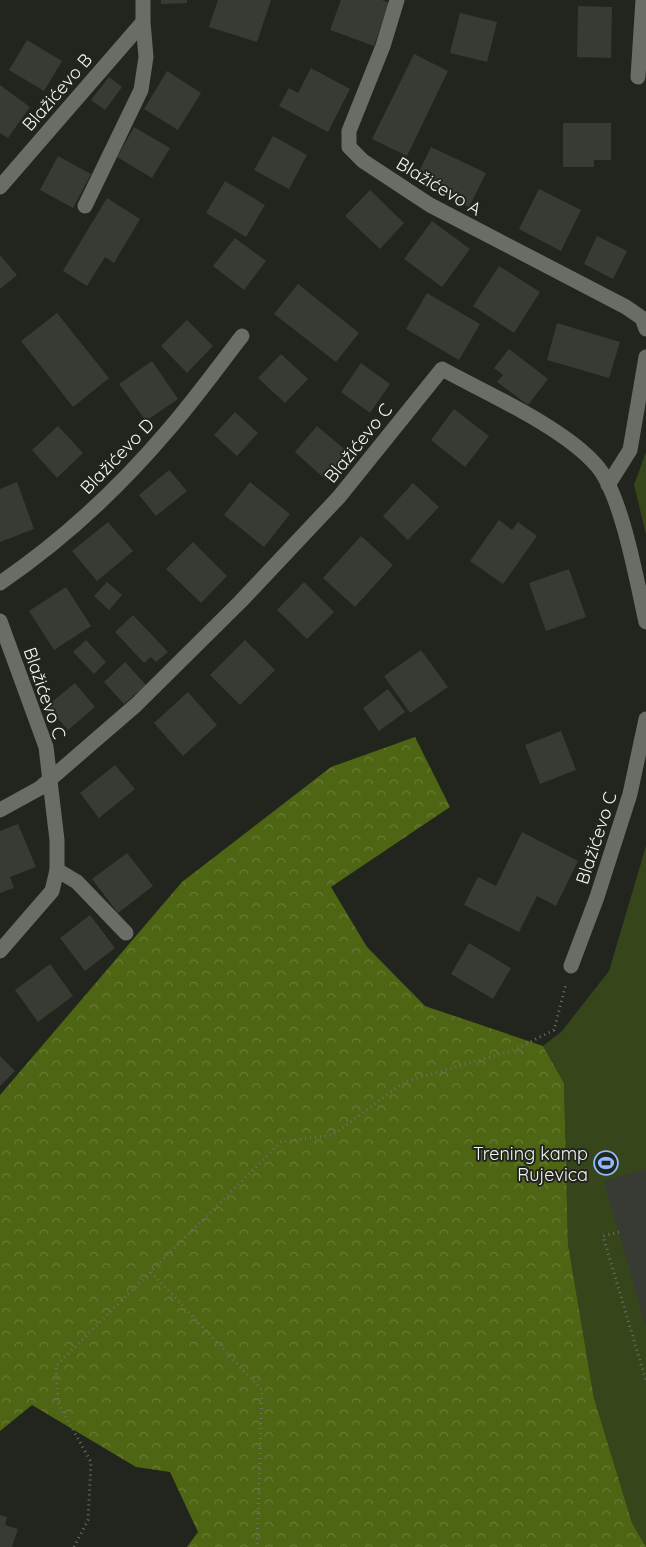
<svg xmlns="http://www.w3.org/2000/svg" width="646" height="1547" font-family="Quicksand,sans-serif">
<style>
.green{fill:#37451b}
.forest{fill:url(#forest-crowns)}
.building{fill:#383b34}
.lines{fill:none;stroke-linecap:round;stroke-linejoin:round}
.path{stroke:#6c6e68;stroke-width:3;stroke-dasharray:1 4;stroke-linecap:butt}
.lane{stroke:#6a6d65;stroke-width:15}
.street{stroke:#6a6d65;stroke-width:15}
.labels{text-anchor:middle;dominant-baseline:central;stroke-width:4;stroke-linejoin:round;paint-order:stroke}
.street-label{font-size:18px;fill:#f4f6f1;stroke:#22241e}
.poi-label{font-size:18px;fill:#f4f6f1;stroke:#22241e;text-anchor:end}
</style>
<defs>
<pattern id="forest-crowns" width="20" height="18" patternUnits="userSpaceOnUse" patternTransform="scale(1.25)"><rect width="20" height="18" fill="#4e6513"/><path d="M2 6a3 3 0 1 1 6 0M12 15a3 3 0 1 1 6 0" fill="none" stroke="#687c36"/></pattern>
</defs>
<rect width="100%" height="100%" fill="#22241e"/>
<path class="green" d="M 646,452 L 646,534 L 634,485 Z
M 646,846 L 646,1547 L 632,1523 L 594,1398 L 568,1244 L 564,1083 L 543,1046 L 562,1031 L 609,971 Z"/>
<path class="forest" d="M 415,737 L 450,807 L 331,887 L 367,947 L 425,1006 L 543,1046 L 564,1083 L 568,1244 L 594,1398 L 632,1523 L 646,1547 L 187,1547 L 198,1532 L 170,1472 L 136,1467 L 32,1405 L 0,1431 L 0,1095 L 182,882 L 331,767 Z"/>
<path class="building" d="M 161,0 L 187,0 L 187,3 L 161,4 Z
M 218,0 L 271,0 L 257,42 L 209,27 Z
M 341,0 L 382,0 L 389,3 L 374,46 L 330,30 Z
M 578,6 L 612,7 L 611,58 L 577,57 Z
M 460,13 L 497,22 L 487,62 L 450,53 Z
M 27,40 L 62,61 L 44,91 L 9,70 Z
M 414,54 L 448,71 L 407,156 L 372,139 Z
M 311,68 L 350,89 L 328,132 L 279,106 L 289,88 L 298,93 Z
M 167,71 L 201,93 L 178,130 L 144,109 Z
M 109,77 L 122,87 L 105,110 L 91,100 Z
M 0,85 L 30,107 L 8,138 L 0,133 Z
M 563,123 L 611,123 L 611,160 L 594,160 L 594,167 L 563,167 Z
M 134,127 L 170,148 L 152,178 L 117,157 Z
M 273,136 L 307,155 L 289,189 L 254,170 Z
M 431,147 L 486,173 L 469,207 L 415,180 Z
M 58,156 L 91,174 L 73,208 L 40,190 Z
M 225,181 L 265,205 L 246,237 L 206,213 Z
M 539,189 L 581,210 L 561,251 L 519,229 Z
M 370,190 L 404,223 L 380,249 L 345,216 Z
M 107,198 L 140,219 L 114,263 L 105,257 L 87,286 L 63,271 Z
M 432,221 L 470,249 L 442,287 L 404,259 Z
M 597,236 L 627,251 L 613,279 L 584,264 Z
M 235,238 L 266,261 L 244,290 L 213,266 Z
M 0,255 L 17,275 L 0,289 Z
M 499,266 L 540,292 L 514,333 L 473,306 Z
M 298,284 L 359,333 L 336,362 L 274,314 Z
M 427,293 L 480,324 L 459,360 L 406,329 Z
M 57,313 L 109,378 L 73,407 L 21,341 Z
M 187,320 L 213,346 L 187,373 L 161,346 Z
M 557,323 L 620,342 L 609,378 L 547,360 Z
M 509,349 L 548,379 L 528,405 L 497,382 L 503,375 L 494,368 Z
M 281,354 L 308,379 L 285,403 L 258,378 Z
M 152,361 L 178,399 L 146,421 L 119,384 Z
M 361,363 L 390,384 L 370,413 L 341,392 Z
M 454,409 L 489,436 L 465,467 L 431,440 Z
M 235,412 L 258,433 L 237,456 L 214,435 Z
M 58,426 L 83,453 L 57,478 L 32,450 Z
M 317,426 L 349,453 L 326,480 L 295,452 Z
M 169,470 L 187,491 L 156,516 L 139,495 Z
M 17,482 L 34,529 L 0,542 L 0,489 Z
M 250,482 L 290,514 L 264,547 L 224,515 Z
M 413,483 L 439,507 L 408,540 L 383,516 Z
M 499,520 L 512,530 L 518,522 L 537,536 L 503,584 L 470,561 Z
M 108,522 L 133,551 L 97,581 L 72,551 Z
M 361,536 L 393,565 L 355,607 L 323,578 Z
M 193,542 L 227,576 L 201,603 L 166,569 Z
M 569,569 L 586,617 L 546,631 L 529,583 Z
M 107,582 L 122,595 L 109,610 L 94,596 Z
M 304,582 L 334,612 L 307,639 L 277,610 Z
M 66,587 L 91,626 L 54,650 L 29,611 Z
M 133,615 L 168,652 L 156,662 L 151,657 L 144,663 L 115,632 Z
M 86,640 L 106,662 L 94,674 L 73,652 Z
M 245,640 L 275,670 L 240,705 L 210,675 Z
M 421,650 L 448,687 L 410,713 L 384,676 Z
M 125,662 L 146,685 L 124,704 L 104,682 Z
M 75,683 L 95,707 L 68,730 L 47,706 Z
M 388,689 L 405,712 L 379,731 L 363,708 Z
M 188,692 L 217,725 L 183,756 L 154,723 Z
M 561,731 L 576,770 L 540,784 L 525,745 Z
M 115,765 L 135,789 L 99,818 L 80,793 Z
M 18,824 L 36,867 L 10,877 L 14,888 L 0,893 L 0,831 Z
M 522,832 L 578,861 L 556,906 L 537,896 L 519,932 L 464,905 L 478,877 L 496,886 Z
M 127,853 L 153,886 L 118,913 L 92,879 Z
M 90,915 L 115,948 L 85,971 L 60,938 Z
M 469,943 L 511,968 L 493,999 L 451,974 Z
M 50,964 L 73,996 L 38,1022 L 15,990 Z
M 0,1056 L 15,1071 L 0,1086 Z
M 646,1169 L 646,1323 L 645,1323 L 604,1181 Z
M 0,1515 L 7,1517 L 5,1525 L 18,1529 L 12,1547 L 0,1547 Z"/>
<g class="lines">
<path class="path" d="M 619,1232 L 603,1236 L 646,1381
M 151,1272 L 262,1390 L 257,1547
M 74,1547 L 88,1520 L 91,1462 L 58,1403 L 56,1366 L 281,1142 L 333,1135 L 404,1082 L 514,1050 L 554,1030 L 566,984"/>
<path class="lane" d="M 57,870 L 77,882 L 126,933"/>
<path class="street" d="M 397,0 L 383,46 L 349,131 L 349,147 L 363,161 L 430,205 L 626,307 L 642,318 L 646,329
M 638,77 L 643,0
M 0,187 L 143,22 L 143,0
M 85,206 L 141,90 L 146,57 L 143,22
M 608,485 L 630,450 L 646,357
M 0,583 C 63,540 120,487 169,429 C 195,399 218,367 242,336
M 0,621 L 46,747 L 57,840 L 57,870 L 52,891 L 0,951
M 0,810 L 40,788 L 136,705 L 241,601 L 339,497 L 442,369 C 488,394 565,428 597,466 C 622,495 637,583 646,622
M 571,966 L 597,897 L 630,794 L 646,719"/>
</g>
<defs>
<g id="stadium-ring" transform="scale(1.25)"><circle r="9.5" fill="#22241e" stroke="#8eb9fd" stroke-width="1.5"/><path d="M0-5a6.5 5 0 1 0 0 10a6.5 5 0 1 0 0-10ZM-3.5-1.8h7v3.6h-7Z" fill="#8eb9fd"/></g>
</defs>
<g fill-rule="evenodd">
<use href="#stadium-ring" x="606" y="1163"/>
</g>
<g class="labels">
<g class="street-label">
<text transform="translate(57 92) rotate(-49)">Blažićevo B</text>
<text transform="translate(439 186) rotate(31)">Blažićevo A</text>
<text transform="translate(358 443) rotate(-51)">Blažićevo C</text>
<text transform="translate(117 456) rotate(-46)">Blažićevo D</text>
<text transform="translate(45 693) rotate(71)">Blažićevo C</text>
<text transform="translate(596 838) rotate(-72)">Blažićevo C</text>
</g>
<g class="poi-label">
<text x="588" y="1153">Trening kamp<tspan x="588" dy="21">Rujevica</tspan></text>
</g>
</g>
</svg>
